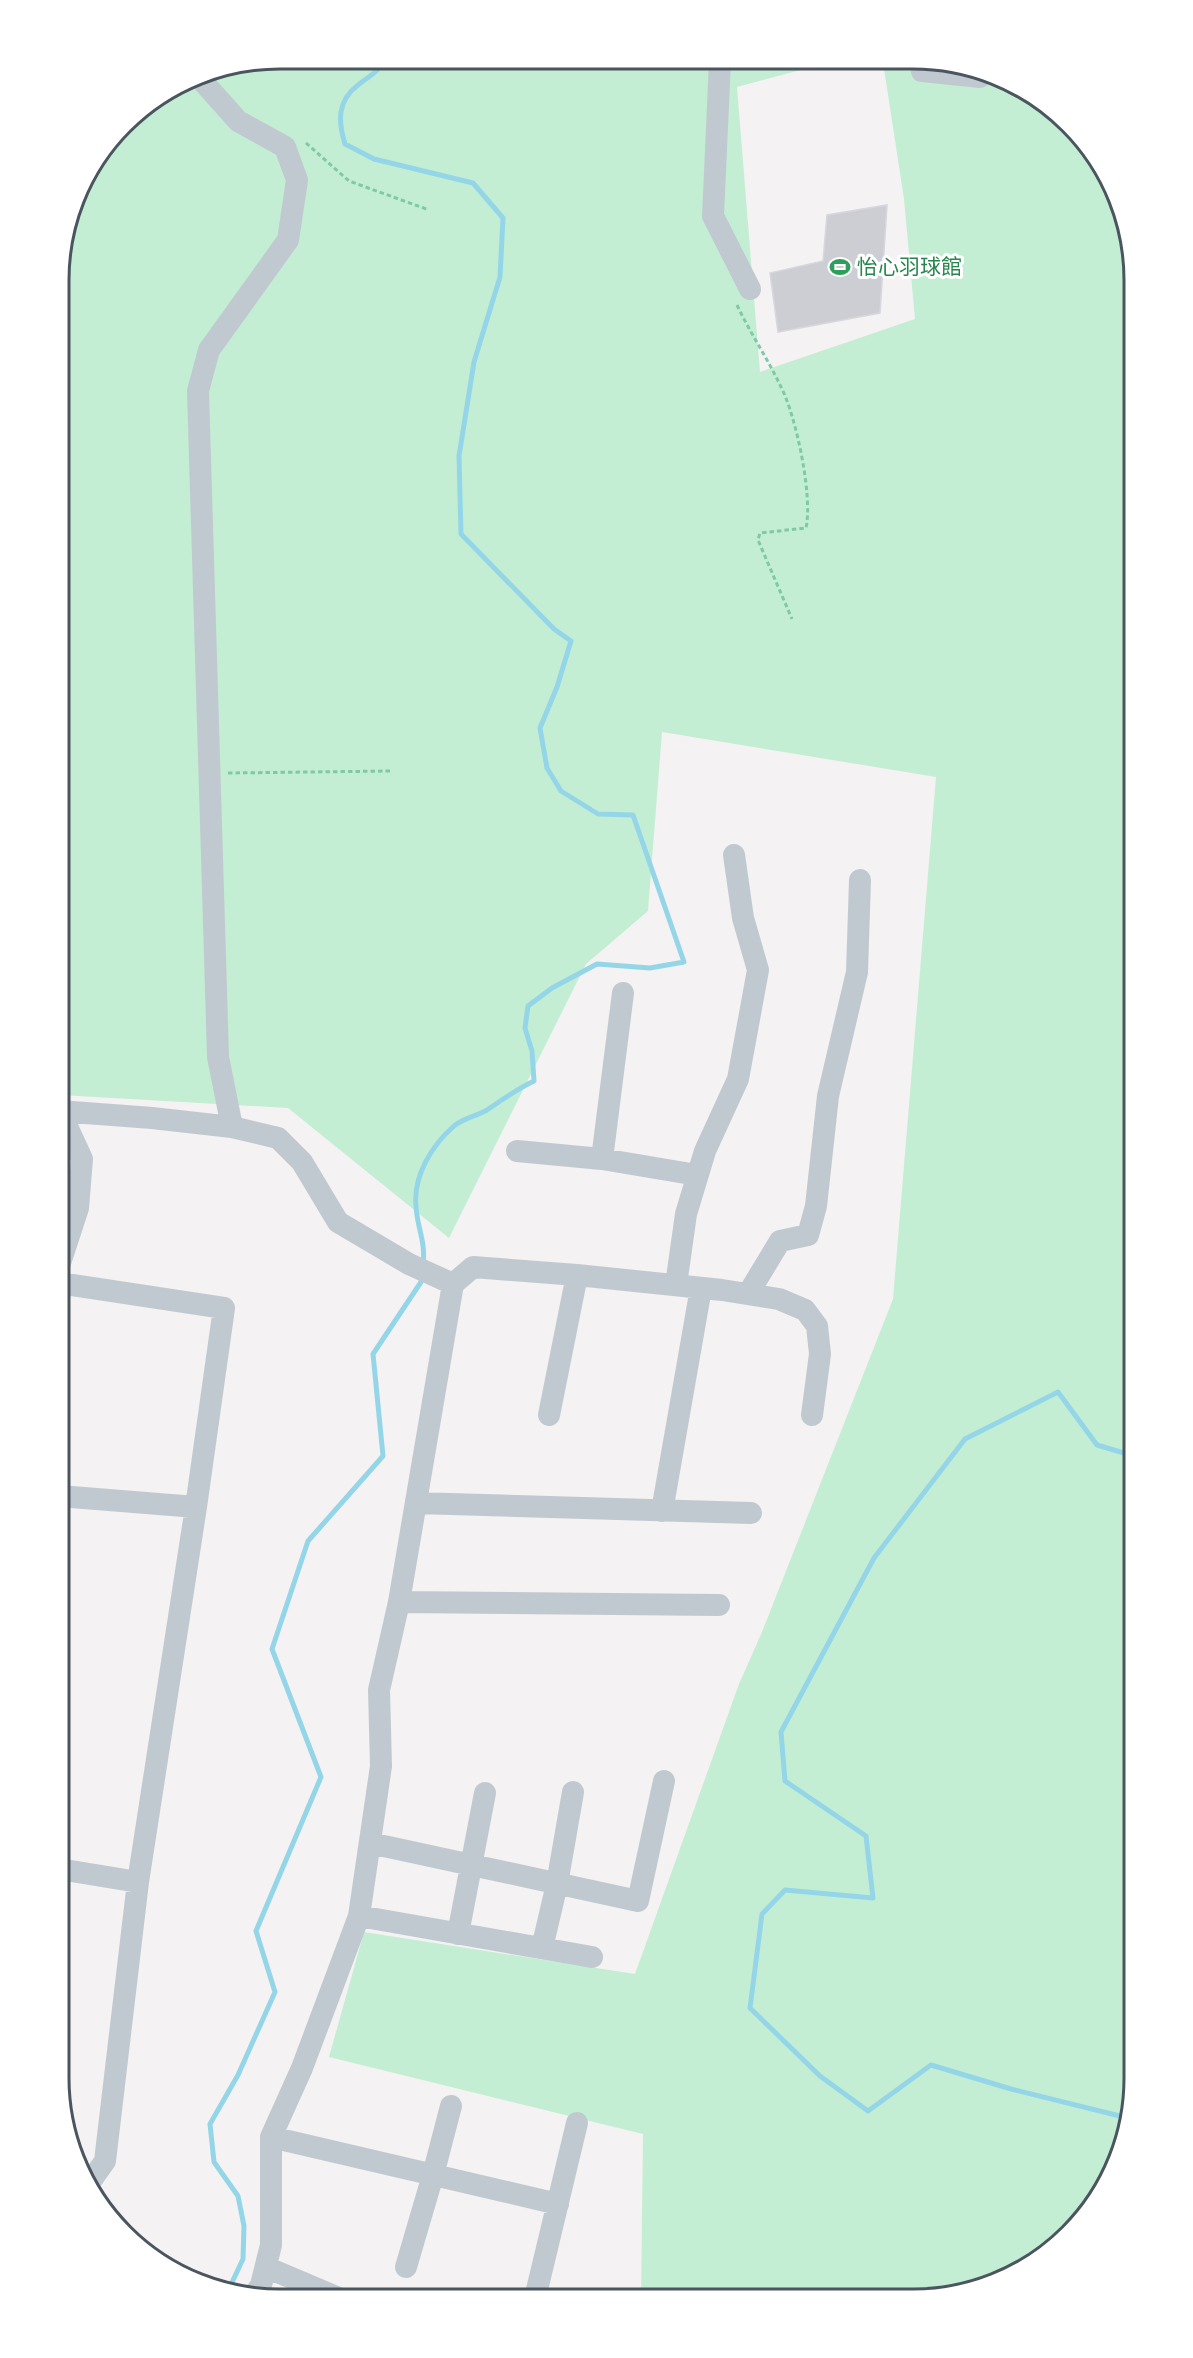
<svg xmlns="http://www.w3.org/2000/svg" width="1193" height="2358" font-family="Jost,'Noto Sans TC',sans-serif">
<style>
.green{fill:#c4eed4}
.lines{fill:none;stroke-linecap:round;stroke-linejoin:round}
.stream{stroke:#94d6e8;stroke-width:5}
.building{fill:#ccced4;stroke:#d6d8dd;stroke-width:1.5}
.path{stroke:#7ecaa5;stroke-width:3;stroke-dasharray:4.5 3;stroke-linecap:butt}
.minor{stroke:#c1c9d0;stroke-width:22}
.labels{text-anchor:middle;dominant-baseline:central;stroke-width:6;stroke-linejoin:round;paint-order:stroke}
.leisure-label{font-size:21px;fill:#27864d;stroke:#fff;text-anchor:start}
.rim{fill:none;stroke:#4b555f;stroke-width:3}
</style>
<rect width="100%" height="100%" fill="#f4f2f2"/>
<path class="green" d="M 280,59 L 831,62 L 737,87 L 760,372 L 915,319 L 904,199 L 883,62 C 905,62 937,59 957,63 C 1033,78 1095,136 1122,208 C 1130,228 1131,258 1134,280 L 1134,2093 L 1118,2162 L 1089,2213 L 1036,2262 L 984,2288 L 913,2299 L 641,2299 L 643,2134 L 329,2057 L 364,1932 L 635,1974 L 739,1684 L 762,1632 L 893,1299 L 936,777 L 662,732 L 648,911 L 586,964 L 449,1238 L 288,1108 L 60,1095 L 60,251 L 82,182 L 134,114 L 196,75 Z"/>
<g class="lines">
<path class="stream" d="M 385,59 C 380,71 368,77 358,85 C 337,101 338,121 345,144 L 374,159 L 473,183 L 503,218 L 500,277 L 474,362 L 459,456 L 461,534 L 554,629 L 571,641 L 557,687 L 540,728 L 547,768 L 561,791 L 598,814 L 633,815 L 684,962 L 650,968 L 597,964 L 552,988 L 528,1006 L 525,1028 L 532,1051 L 534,1081 C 517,1089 503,1099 487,1110 C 477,1116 463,1118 454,1126 C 432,1145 413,1176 416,1206 C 417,1228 426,1241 423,1265
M 1128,2118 L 1011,2089 L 931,2065 L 868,2111 L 820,2076 L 750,2008 L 762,1914 L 785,1890 L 873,1898 L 866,1836 L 785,1781 L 781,1732 L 874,1558 L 965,1439 L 1058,1392 L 1097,1445 L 1134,1456
M 228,2291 L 243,2259 L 244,2226 L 238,2196 L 214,2162 L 210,2124 L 238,2075 L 275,1992 L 256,1931 L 321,1777 L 272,1649 L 308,1541 L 383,1456 L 373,1354 L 421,1282 L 422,1277"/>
</g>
<path class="building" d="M 887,205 L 880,313 L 778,332 L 770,273 L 823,261 L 827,215 Z"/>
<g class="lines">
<path class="path" d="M 306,143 L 349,181 L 429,210
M 737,305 C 750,333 768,359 781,387 C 796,416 813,496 806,528 L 760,533 L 758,540 L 792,619
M 228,773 L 391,771"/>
<path class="minor" d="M 720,61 L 713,216 L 750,289
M 920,62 L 922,71 L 980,77
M 197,75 L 238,121 L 285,147 L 297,180 L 288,240 L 209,350 L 198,391 L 218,1057 L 232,1127
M 59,1111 L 152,1118 L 232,1127 L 278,1138 L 302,1162 L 338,1222 L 409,1264 L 453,1284 L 399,1602 L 379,1690 L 381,1766 L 359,1916 L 302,2068 L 271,2137 L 271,2245 L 261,2285 L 252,2298
M 517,1151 L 602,1159 L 697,1175
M 602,1159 L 623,993
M 59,1266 L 78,1208 L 82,1159 L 60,1111
M 59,1283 L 224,1308 L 196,1507 L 138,1882 L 105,2161 L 88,2185
M 453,1284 L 473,1267 L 577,1275 L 722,1290 L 779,1299 L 805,1310 L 817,1326 L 820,1354 L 812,1415
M 676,1285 L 686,1214 L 705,1151 L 738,1079 L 758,970 L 743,918 L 734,855
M 748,1294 L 780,1241 L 808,1235 L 816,1206 L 828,1096 L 857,972 L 860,880
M 549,1415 L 577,1275
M 59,1496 L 196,1507
M 416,1503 L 751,1513
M 662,1511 L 701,1288
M 399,1602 L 719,1605
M 370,1843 L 638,1901 L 664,1781
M 59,1869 L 138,1882
M 359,1916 L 592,1957
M 458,1934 L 485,1793
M 542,1948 L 557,1884 L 573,1792
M 271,2137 L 558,2204
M 266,2267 L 339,2298
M 406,2267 L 433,2175 L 451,2106
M 535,2298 L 577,2123"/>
</g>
<defs>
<g id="stadium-bare" transform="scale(1.62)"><path d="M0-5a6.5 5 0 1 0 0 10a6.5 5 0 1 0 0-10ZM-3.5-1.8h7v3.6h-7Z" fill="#2e9e5b" stroke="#fff" stroke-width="2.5" paint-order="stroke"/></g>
</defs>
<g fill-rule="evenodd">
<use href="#stadium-bare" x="840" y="267"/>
</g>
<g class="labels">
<g class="leisure-label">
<text x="857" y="267">怡心羽球館</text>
</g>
</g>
<path d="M0 0H1193V2358H0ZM280 69H913A211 211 0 0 1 1124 280V2078A211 211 0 0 1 913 2289H280A211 211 0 0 1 69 2078V280A211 211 0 0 1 280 69Z" fill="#fff" fill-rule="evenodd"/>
<path class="rim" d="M280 69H913A211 211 0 0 1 1124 280V2078A211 211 0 0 1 913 2289H280A211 211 0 0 1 69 2078V280A211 211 0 0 1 280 69Z"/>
</svg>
